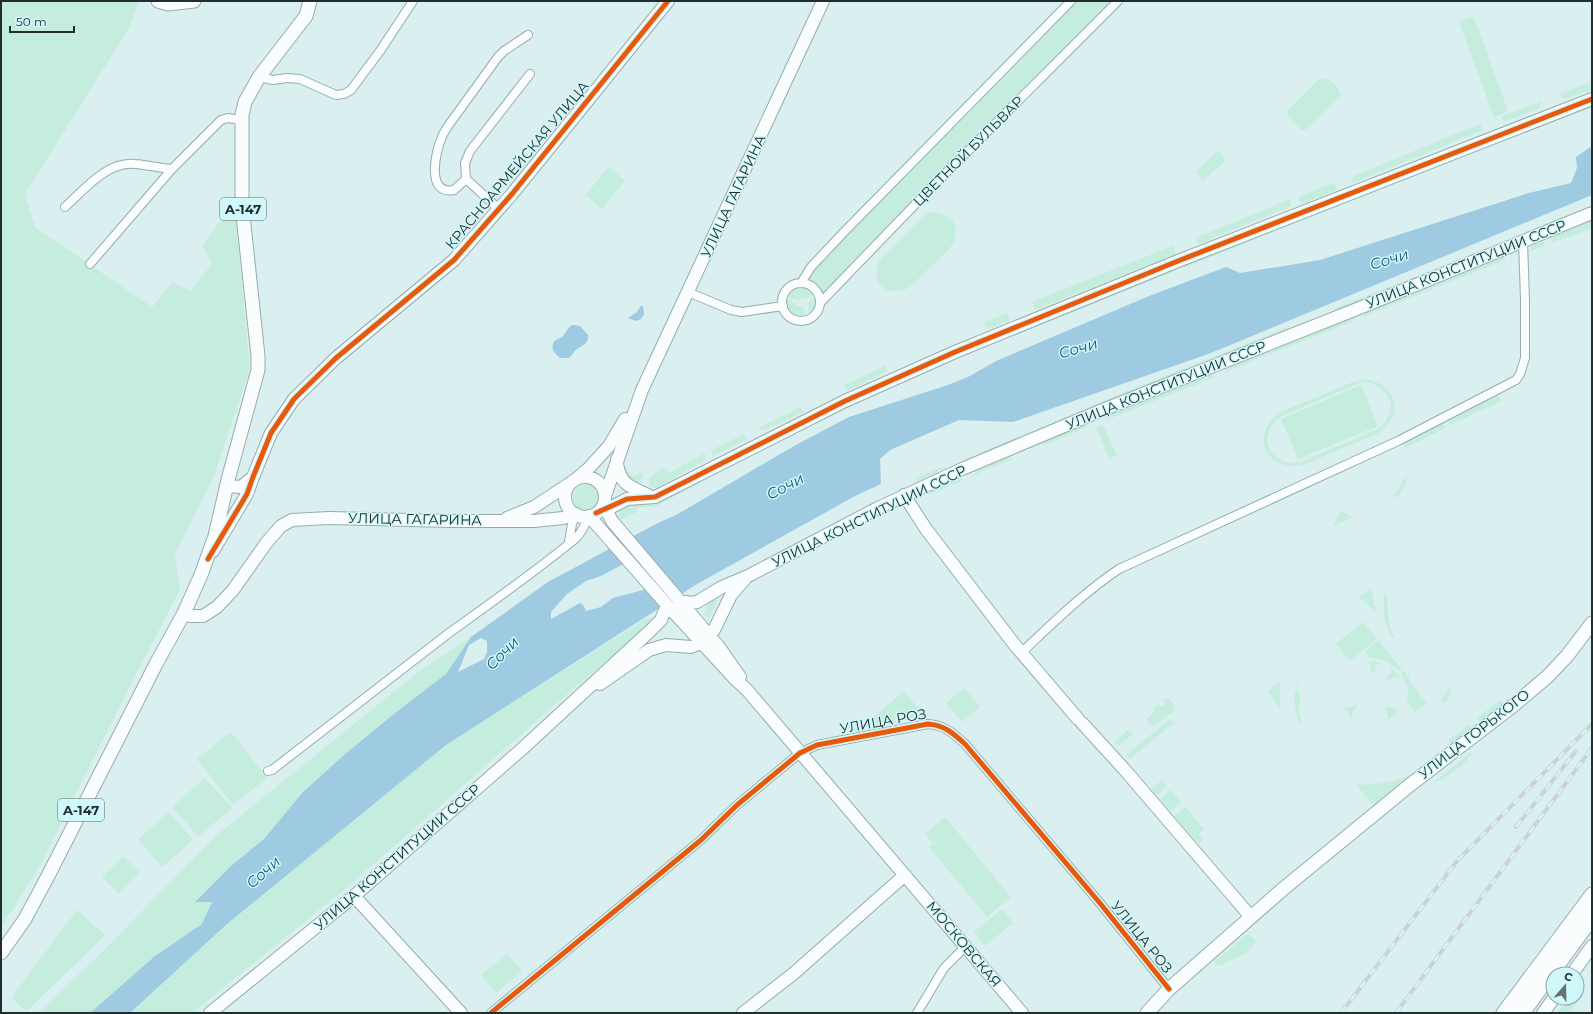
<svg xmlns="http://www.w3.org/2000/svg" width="1593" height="1014" font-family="Montserrat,sans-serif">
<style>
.green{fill:#c5edde;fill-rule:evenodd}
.water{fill:#9ecae2;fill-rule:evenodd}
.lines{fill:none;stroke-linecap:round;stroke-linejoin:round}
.street-casing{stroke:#9aaaab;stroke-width:10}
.secondary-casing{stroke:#9aaaab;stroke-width:14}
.primary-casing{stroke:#9aaaab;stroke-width:15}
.street{stroke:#f9fdfd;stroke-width:8}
.secondary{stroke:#f9fdfd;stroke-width:12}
.primary{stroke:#f9fdfd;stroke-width:13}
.rail-casing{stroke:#ccd2d2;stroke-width:4}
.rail{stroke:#d0f7f9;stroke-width:2.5;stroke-dasharray:8;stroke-linecap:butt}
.cycleway-casing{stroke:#d0f7f9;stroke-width:8}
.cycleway{stroke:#e8590c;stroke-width:5}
.labels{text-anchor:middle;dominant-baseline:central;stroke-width:3;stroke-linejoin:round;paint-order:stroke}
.shield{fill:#d0f7f9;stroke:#556a6c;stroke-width:1}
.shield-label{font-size:13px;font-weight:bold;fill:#202e2f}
.street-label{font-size:14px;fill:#202e2f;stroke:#d0f7f9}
.water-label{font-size:15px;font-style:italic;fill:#165879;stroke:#d0f7f9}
</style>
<rect width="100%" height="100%" fill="#d9eff0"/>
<path class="green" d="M 1,1 L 139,2 L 129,28 L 25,194 L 35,227 L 152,307 L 173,282 L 190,291 L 212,264 L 203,245 L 234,202 L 250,369 L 214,476 L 175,554 L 180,590 L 136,674 L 37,871 L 1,927 Z
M 1071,1 L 1118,1 L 820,298 C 817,288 811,284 801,283 Z
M 1474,17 L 1508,111 L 1494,117 L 1459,22 Z
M 1323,78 C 1331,79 1342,89 1340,97 L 1307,129 L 1301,130 L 1288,117 L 1288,110 L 1318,80 Z
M 1592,82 L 1592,90 L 1566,99 L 1562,98 L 1560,93 Z
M 1542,101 L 1538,109 L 1506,121 L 1503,120 L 1502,116 Z
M 1592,103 L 1592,107 L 1497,144 L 1496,140 Z
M 1480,124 L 1483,130 L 1353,183 L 1351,177 Z
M 1479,146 L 1481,150 L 1347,203 L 1345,199 Z
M 1218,151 L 1226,160 L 1203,181 L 1195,172 Z
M 609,167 L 625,181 L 602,209 L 585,195 Z
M 1334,183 L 1337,190 L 1305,203 L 1299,201 L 1298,197 Z
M 1290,199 L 1291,204 L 1290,207 L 1198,244 L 1196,238 Z
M 1338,203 L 1339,206 L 1184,268 L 1183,265 Z
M 1592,205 L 1592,208 L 1526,234 L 1526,232 Z
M 937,212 C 957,218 961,231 950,248 L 910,287 C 886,301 866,279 882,257 L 922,217 L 929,213 Z
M 1592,220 L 1592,228 L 1552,243 L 1550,236 Z
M 1542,239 L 1545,246 L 1528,252 L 1533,243 Z
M 1173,246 L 1176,254 L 1035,310 L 1032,302 Z
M 1501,256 L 1505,258 L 1505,260 L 1363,317 L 1366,311 Z
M 1177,268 L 1178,270 L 956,359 L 885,390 L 888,386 L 1039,323 L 1077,309 Z
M 1425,273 L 1426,275 L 1341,309 L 1333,309 Z
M 800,286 L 810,288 L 815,294 L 808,299 L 802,298 L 798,300 L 786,297 L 791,289 Z
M 816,297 C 818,305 816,312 809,316 L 808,302 Z
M 785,299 L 790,300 L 796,306 L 803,306 L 806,317 C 793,319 786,311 785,299 Z
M 1007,313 L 1010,320 L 990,328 L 984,326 L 986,321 Z
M 1351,317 L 1356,320 L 1225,372 L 1227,367 Z
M 1291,326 L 1288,330 L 1136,390 L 988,453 L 977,454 L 1135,388 Z
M 885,366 L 888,371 L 849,390 L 846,389 L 844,385 Z
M 1210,374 L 1215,377 L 1106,420 L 1107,412 Z
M 1366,379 C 1398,385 1405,416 1377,434 L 1303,465 C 1265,472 1249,434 1281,412 L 1355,381 ZM 1366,382 C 1394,388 1400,414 1376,430 L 1301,462 C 1269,468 1254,434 1282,416 L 1357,384 Z
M 1361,385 L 1378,426 L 1298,459 L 1281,419 Z
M 1497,394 L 1501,401 L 1450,425 L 1447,419 Z
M 801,407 L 803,412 L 765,430 L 761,430 L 758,428 Z
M 1442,422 L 1445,428 L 1405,448 L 1402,442 Z
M 1085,423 L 1089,426 L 1043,446 L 1040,439 Z
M 1103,425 L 1117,455 L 1109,458 L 1096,428 Z
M 744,434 L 747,439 L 712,457 L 712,450 Z
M 1009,452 L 1012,459 L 976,474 L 975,470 Z
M 705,453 L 706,460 L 656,488 L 652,487 L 649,485 L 650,478 L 662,467 L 669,473 Z
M 622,462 L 633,477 L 642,472 L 643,476 L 637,483 C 625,480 624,473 622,462 Z
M 945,466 L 938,472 L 918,481 L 916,478 Z
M 1408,473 L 1405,486 L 1397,498 L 1394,496 Z
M 702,476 L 701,482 L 655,507 L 638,507 L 635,513 L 623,519 L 619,519 L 619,511 L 622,504 Z
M 959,476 L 963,480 L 928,495 L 928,490 Z
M573 498a13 13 0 1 1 26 0a13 13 0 1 1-26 0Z
M 1341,511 L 1353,517 L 1333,526 Z
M 1372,588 L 1373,600 L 1376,612 L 1364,601 L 1358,598 Z
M 721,591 L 709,620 L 704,614 L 707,609 L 705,604 Z
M 1385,592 L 1387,594 L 1388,613 L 1389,624 L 1394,637 L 1392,638 C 1384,623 1382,609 1385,592 Z
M 650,616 L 651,622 L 650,625 L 573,689 L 344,890 L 192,1013 L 130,1013 L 227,924 L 446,745 Z
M 1363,622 L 1377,639 L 1350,661 L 1336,644 Z
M 471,637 L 446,674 L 395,713 L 344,755 L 302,793 L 265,838 L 231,866 L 195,901 L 212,901 L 203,924 L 155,956 L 90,1013 L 39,1013 L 103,951 L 217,835 L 417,673 Z
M 1378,640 L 1402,669 L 1399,671 C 1391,663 1382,658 1370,658 L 1365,652 Z
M 1367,661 L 1381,662 L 1376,666 L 1375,673 L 1371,672 L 1371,666 Z
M 1390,666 L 1401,679 L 1395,677 L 1388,680 L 1386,678 L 1391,672 Z
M 1404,671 L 1410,678 L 1408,680 L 1427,703 L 1415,712 L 1407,701 L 1408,689 L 1401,673 Z
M 1298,680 L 1299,680 L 1297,692 L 1300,693 L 1299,711 L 1301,722 L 1298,723 L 1294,698 Z
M 1277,682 L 1280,682 L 1280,708 L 1268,692 Z
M 1453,684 L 1447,701 L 1444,703 L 1441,703 L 1442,698 Z
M 964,688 L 980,707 L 962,722 L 946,703 Z
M 904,691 L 921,712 L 921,716 L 910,718 L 908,712 L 895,715 L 896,722 L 873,726 L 869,721 Z
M 1168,697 L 1174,704 L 1173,712 L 1155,725 L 1151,725 L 1146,719 L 1154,712 L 1153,709 L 1159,704 L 1161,707 L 1165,704 L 1163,701 Z
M 1499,699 L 1503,705 L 1481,722 L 1476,719 L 1499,701 Z
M 1355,704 L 1357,707 L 1352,713 L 1352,718 L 1343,707 L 1350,708 Z
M 1388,707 L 1394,708 L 1398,712 L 1387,721 L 1388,714 L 1384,709 Z
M 1170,719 L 1174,723 L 1130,759 L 1126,755 Z
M 1470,724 L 1471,730 L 1451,745 L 1448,740 Z
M 1129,729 L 1133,734 L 1118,746 L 1114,742 Z
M 231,732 L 267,778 L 233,805 L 197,759 Z
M 1472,751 C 1469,763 1444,780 1433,783 Z
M 1417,772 L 1373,805 L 1356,785 C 1379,785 1396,782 1417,772 Z
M 205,778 L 232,808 L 198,837 L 172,807 Z
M 1162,780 L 1167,786 L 1157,795 L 1151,789 Z
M 1170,790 L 1181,802 L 1171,811 L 1160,799 Z
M 1185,807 L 1204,829 L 1199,834 L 1204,839 L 1199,844 L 1174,816 Z
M 169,812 L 193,840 L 162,867 L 138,839 Z
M 945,817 L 1011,897 L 987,917 L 929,847 L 933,843 L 925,834 Z
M 123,856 L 140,873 L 119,894 L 102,877 Z
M 1002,909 L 1013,923 L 985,946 L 974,932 Z
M 77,910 L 105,935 L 27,1011 L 11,998 Z
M 1249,934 L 1256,941 L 1248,952 L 1218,966 L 1214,962 L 1246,935 Z
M 507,954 L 522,971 L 496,993 L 481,975 Z
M 1577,993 L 1582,996 L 1569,1013 L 1556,1013 L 1568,998 L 1577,998 Z"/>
<path class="water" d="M 1592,146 L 1592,195 L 1211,353 L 1013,422 L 959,420 L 890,450 L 880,459 L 881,484 L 855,496 L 697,584 L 446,745 L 227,924 L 130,1013 L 90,1013 L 155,956 L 202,924 L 212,902 L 195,902 L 231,866 L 265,838 L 302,793 L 344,755 L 395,713 L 446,674 L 471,637 L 548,582 L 656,524 L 678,514 L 794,446 L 849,417 L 948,385 L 970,376 L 996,361 L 1149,296 L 1226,267 L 1240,273 L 1320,260 L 1529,193 L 1571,183 L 1577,168 L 1576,157 ZM 627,562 C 646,564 652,567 654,587 L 613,598 L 601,607 L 586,611 L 583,605 L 580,603 L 551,619 L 551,612 L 567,594 L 586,581 L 601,576 ZM 481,638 L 487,641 L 487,652 L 484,659 L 458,672 L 469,645 Z
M 641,306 L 643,306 L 644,314 L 641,319 L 636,321 L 628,318 L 637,312 Z
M 572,325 L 580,326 L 588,335 C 589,345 582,345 576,350 C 573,352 573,355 569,358 L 560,358 L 553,351 C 551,339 557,341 563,336 C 567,332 567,328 572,325 Z"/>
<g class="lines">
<g class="street-casing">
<path id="street" d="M 259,77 L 273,80 L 287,78 L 300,79 L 336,95 L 344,94 L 351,90 L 380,51 L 413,1
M 466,179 L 454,190 C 426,196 435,152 442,137 C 443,133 446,130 448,126 L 498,57 L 504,51 L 528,35
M 65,207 C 84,190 107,161 135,164 C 148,165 160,168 172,169 L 221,120 L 228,118 L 241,120
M 499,209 L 466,179 L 465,163 L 470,151 L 530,74
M 90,264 L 172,169
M 801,283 L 811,267 L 844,232 L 1071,1
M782 302a19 19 0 1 1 38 0a19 19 0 1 1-38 0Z
M 688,292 L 731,310 L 742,312 L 783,306
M 820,303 L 931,188 L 1118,1
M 596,513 L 606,510
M 569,542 L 572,524 L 576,514
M 1021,653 C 1052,624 1083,593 1119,569 L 1398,441 L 1516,380 L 1520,374 L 1525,358 L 1525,300 L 1523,241
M 268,771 L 272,770 C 331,725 390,678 449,633 C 492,602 535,572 575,539 C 582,533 585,524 589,516
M 491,1013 L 701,840 L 737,805 L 800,753 L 817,745 L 928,724 C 944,725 953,733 965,744 L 1099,902 L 1169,989
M 917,1013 L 944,968 L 966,946"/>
</g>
<g class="secondary-casing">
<path id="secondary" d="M 617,459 C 617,482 629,487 648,495
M565 497a20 20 0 1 1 40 0a20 20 0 1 1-40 0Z
M 226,486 L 241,487 L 253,477
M 904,495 L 926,529 L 1014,644 L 1078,719
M 605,496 L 642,390 L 823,1
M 604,503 L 606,510 L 612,521 L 719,647 L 740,677
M 606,510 L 627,499 L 655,497 L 845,401 L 955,352 L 1178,261 L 1592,99
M 589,516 L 667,605 L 734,678 L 747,690 L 1022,1013
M 507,518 L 534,507 L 575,480 L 588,469 L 609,446 L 625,419
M 213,551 L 247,494 L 253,477 L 271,433 L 294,399 L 336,358 L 454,260 L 512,194 L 668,1
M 679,601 L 691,603 L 697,602 L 722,587 L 748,576 L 876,509 L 962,469 L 1100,411 L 1357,309 L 1592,213
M 184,613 L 190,616 L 203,616 L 217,607 L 233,590 L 267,542 L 281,526 L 292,520 L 329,518 L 451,521 L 534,521 L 563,518 L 576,514
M 600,684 L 649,650 L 666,645 L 691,647 L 701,643 L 714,630 L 731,595 L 745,579
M 1082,723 L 1124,769 L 1251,917
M 354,896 L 461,1013
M 1572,974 L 1592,946
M 210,1013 L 354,896 L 522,749 L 651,630 L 661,620 L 667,605
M 743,1013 L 793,974 L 905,875
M 1513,1013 L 1592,907
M 1543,1013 L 1554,998"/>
</g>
<g class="primary-casing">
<path id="primary" d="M 158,1 L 168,4 L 194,1
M 1,953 L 25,919 L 48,876 L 156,664 L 184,613 L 201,575 L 215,536 L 229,476 L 258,370 L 258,356 L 242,206 L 242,115 L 245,102 L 259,77 L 306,16 L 310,1
M 1147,1013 L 1169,989 L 1283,889 L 1410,785 L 1515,704 L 1547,677 L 1567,656 L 1592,623
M 1503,1013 L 1592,894
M 1523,1013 L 1592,919"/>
</g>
<use href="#street" class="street"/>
<use href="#secondary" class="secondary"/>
<use href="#primary" class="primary"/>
<g class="rail-casing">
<path id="rail" d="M 1516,827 L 1576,751
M 1341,1013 L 1457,861 L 1592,724
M 1396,1013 L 1592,748"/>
</g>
<use href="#rail" class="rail"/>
<g class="cycleway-casing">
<path id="cycleway" d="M 596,513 L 627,499 L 655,497 L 845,401 L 955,352 L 1178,261 L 1592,99
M 208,559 L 247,494 L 253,477 L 271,433 L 294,399 L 336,358 L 454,260 L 512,194 L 668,1
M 491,1013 L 701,840 L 737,805 L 800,753 L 817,745 L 928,724 C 944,725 953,733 965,744 L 1099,902 L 1169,989"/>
</g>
<use href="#cycleway" class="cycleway"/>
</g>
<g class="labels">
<g class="shield">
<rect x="220" y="198" width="46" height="22" rx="3"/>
<rect x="58" y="799" width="46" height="22" rx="3"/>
</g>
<g class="shield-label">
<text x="243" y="209">А-147</text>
<text x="81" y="810">А-147</text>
</g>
<g class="street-label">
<text transform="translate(968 151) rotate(-45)">ЦВЕТНОЙ БУЛЬВАР</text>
<text transform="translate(517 165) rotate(-50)">КРАСНОАРМЕЙСКАЯ УЛИЦА</text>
<text transform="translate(733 196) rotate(-65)">УЛИЦА ГАГАРИНА</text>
<text transform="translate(1466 264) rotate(-22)">УЛИЦА КОНСТИТУЦИИ СССР</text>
<text transform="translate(1166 385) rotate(-22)">УЛИЦА КОНСТИТУЦИИ СССР</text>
<text transform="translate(869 516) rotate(-26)">УЛИЦА КОНСТИТУЦИИ СССР</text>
<text transform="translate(415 519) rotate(1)">УЛИЦА ГАГАРИНА</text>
<text transform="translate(883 721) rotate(-10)">УЛИЦА РОЗ</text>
<text transform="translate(1474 734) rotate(-38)">УЛИЦА ГОРЬКОГО</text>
<text transform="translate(397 857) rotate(-41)">УЛИЦА КОНСТИТУЦИИ СССР</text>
<text transform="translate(1142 937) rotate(51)">УЛИЦА РОЗ</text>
<text transform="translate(964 944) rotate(50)">МОСКОВСКАЯ</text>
</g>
<g class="water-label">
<text transform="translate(1389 259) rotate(-17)">Сочи</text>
<text transform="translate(1078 348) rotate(-16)">Сочи</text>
<text transform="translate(785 486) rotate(-28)">Сочи</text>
<text transform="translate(502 653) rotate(-45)">Сочи</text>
<text transform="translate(263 872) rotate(-42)">Сочи</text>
</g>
</g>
<rect width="1593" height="1014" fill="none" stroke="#202e2f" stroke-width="4"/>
<g transform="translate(1565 986) rotate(20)"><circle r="19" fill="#d0f7f9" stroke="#8aa7a8"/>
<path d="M0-3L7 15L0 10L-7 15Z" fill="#617273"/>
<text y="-6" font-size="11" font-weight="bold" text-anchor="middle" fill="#202e2f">С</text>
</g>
<path d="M10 26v6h64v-6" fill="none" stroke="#202e2f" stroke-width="2"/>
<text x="16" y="26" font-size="12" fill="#202e2f" stroke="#d0f7f9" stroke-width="3" paint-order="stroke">50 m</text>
</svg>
